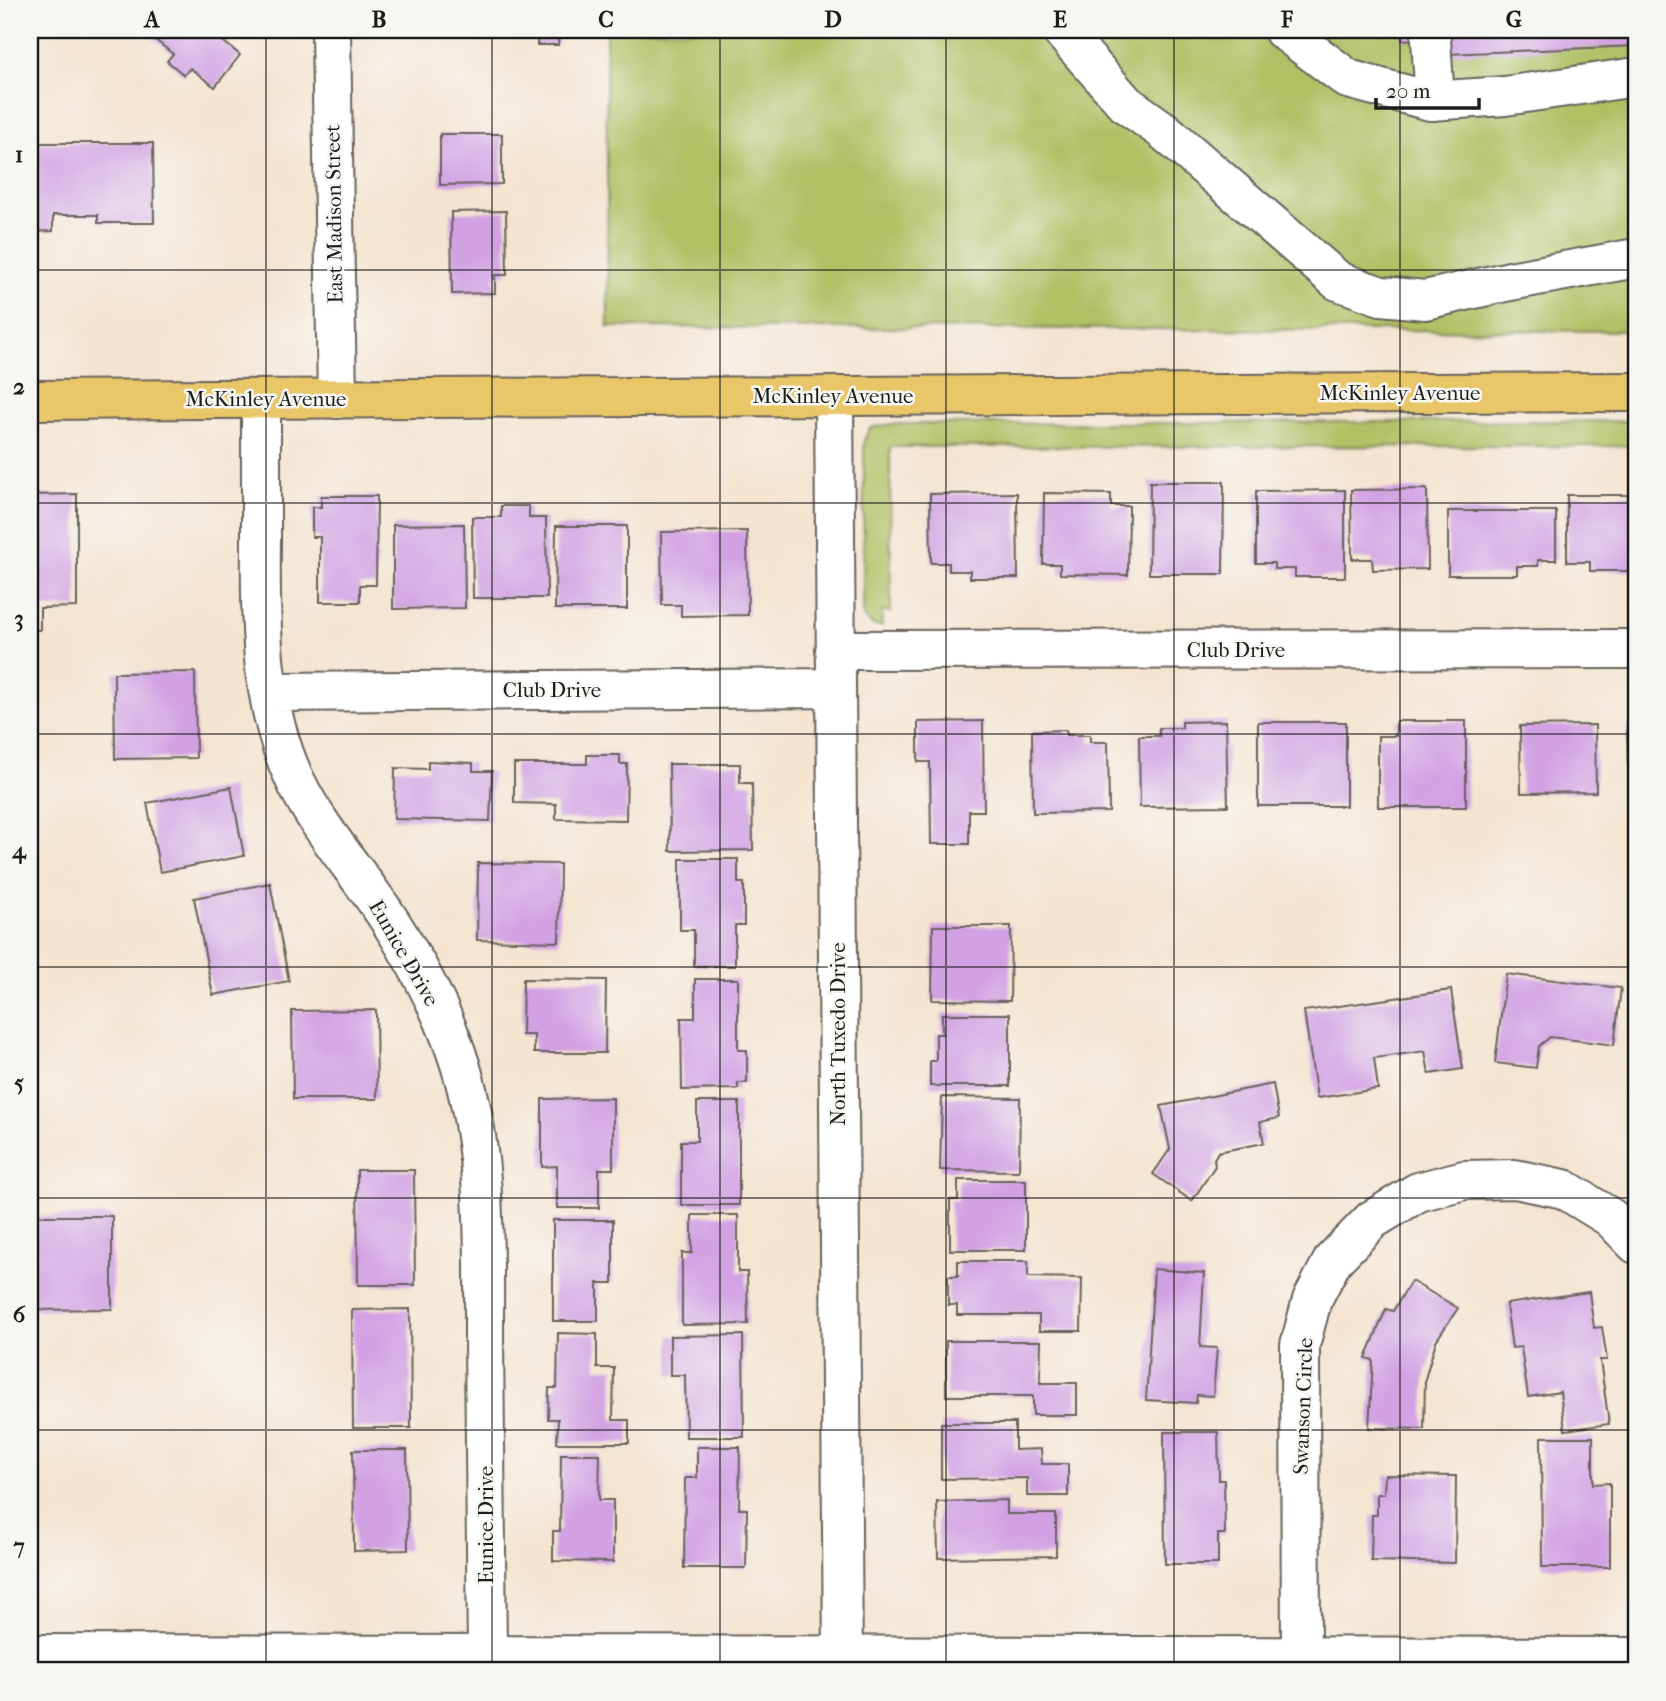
<svg xmlns="http://www.w3.org/2000/svg" width="1666" height="1701" font-family="'IM FELL French Canon',serif">
<style>
.green{fill:#b0c063;stroke:#666e40;stroke-width:2}
.building{fill:#d1a1e3}
.lines{fill:none;stroke-linecap:round;stroke-linejoin:round}
.minor-casing{stroke:#68625b;stroke-width:42}
.major-casing{stroke:#68625b;stroke-width:42}
.minor{stroke:#fff;stroke-width:38}
.major{stroke:#e9c769;stroke-width:38}
.grid{fill:none;stroke:#1c1c1c;stroke-width:2;stroke-opacity:0.55}
.labels{text-anchor:middle;dominant-baseline:central;stroke-width:5;stroke-linejoin:round;paint-order:stroke}
.street-label{font-size:21px;fill:#1c1c1c;stroke:#f6f6f2}
.neatline{fill:none;stroke:#1c1c1c;stroke-width:2.5}
.grid-label{font-size:23px;text-anchor:middle;font-weight:bold;fill:#1c1c1c}
</style>
<rect width="100%" height="100%" fill="#f6f6f2"/>
<filter id="ink" filterUnits="userSpaceOnUse"><feTurbulence type="fractalNoise" baseFrequency=".0143" numOctaves="2"/><feDisplacementMap in="SourceGraphic" scale="14" xChannelSelector="R" yChannelSelector="G"/><feConvolveMatrix kernelMatrix="1 2 1 2 8 2 1 2 1" color-interpolation-filters="sRGB"/></filter>
<filter id="wash" filterUnits="userSpaceOnUse"><feTurbulence type="fractalNoise" baseFrequency=".00686" numOctaves="4" result="noise"/><feDisplacementMap in="SourceGraphic" scale="28" xChannelSelector="R" yChannelSelector="G"/><feGaussianBlur stdDeviation="1.57" result="paint"/><feColorMatrix in="noise" values="0 0 0 0 0 0 0 0 0 0 0 0 0 0 0 0 0 1.4 0 .05"/><feComposite in="paint" operator="in"/></filter>
<g filter="url(#wash)">
<rect width="100%" height="100%" fill="#f5e4d0"/>
<path class="green" d="M 606,30 L 1636,30 L 1636,331 L 608,327 Z
M 1636,421 L 1636,446 L 890,447 L 891,612 L 882,612 L 882,626 L 872,625 L 863,616 L 864,440 L 870,428 L 892,424 Z"/>
<g id="blocks">
<path class="building" d="M 143,30 L 209,30 L 240,55 L 215,87 L 190,68 L 184,75 L 167,61 L 173,54 Z
M 538,30 L 559,30 L 558,45 L 537,45 Z
M 1402,30 L 1636,30 L 1636,46 L 1447,54 L 1446,38 L 1402,40 Z
M 440,134 L 502,134 L 502,184 L 440,185 Z
M 30,143 L 153,143 L 154,223 L 98,223 L 98,215 L 53,215 L 53,231 L 30,232 Z
M 506,211 L 507,275 L 495,275 L 495,293 L 452,294 L 451,212 Z
M 1150,482 L 1224,482 L 1223,574 L 1149,574 Z
M 1427,489 L 1428,569 L 1373,570 L 1372,559 L 1352,559 L 1351,490 Z
M 1345,490 L 1345,577 L 1295,577 L 1295,569 L 1274,569 L 1274,563 L 1256,563 L 1256,491 Z
M 1017,493 L 1018,578 L 970,578 L 970,571 L 949,571 L 949,563 L 931,563 L 930,494 Z
M 1044,493 L 1111,494 L 1111,506 L 1129,506 L 1128,575 L 1060,574 L 1060,564 L 1043,564 Z
M 77,494 L 77,607 L 40,608 L 40,630 L 30,630 L 30,495 Z
M 1567,495 L 1636,495 L 1636,571 L 1590,571 L 1590,562 L 1567,562 Z
M 321,496 L 377,496 L 376,585 L 360,585 L 360,602 L 320,602 L 320,537 L 312,537 L 312,507 L 321,507 Z
M 501,506 L 529,506 L 529,518 L 546,518 L 547,598 L 473,598 L 472,517 L 501,517 Z
M 1448,511 L 1556,511 L 1556,560 L 1538,560 L 1538,566 L 1517,566 L 1517,575 L 1448,575 Z
M 464,524 L 465,608 L 393,609 L 393,525 Z
M 556,526 L 627,526 L 627,609 L 555,609 Z
M 747,531 L 748,615 L 681,616 L 681,605 L 662,605 L 661,532 Z
M 195,672 L 196,758 L 115,759 L 114,673 Z
M 983,721 L 984,811 L 969,811 L 969,844 L 931,844 L 930,762 L 918,762 L 918,722 Z
M 1226,721 L 1228,806 L 1140,807 L 1139,736 L 1159,736 L 1159,728 L 1182,728 L 1182,722 Z
M 1396,721 L 1466,721 L 1466,807 L 1378,807 L 1378,736 L 1396,736 Z
M 1258,722 L 1346,722 L 1346,806 L 1258,806 Z
M 1627,724 L 1636,724 L 1636,766 L 1628,766 Z
M 1595,725 L 1596,792 L 1521,793 L 1520,726 Z
M 1066,730 L 1067,735 L 1090,735 L 1090,742 L 1108,742 L 1109,812 L 1033,813 L 1032,731 Z
M 587,755 L 620,755 L 620,764 L 627,764 L 626,820 L 556,819 L 556,804 L 514,803 L 514,764 L 587,764 Z
M 428,761 L 473,763 L 473,771 L 492,771 L 490,821 L 394,819 L 395,768 L 428,769 Z
M 669,764 L 740,764 L 740,783 L 752,783 L 753,850 L 670,851 Z
M 231,787 L 244,856 L 160,872 L 147,803 Z
M 680,859 L 738,859 L 738,883 L 744,883 L 744,925 L 735,925 L 735,966 L 694,966 L 694,930 L 680,930 Z
M 478,863 L 560,864 L 559,942 L 477,940 Z
M 270,883 L 289,981 L 213,995 L 194,898 Z
M 933,926 L 1011,926 L 1010,1001 L 932,1000 Z
M 1506,974 L 1621,988 L 1614,1045 L 1550,1037 L 1539,1046 L 1536,1068 L 1495,1063 Z
M 523,979 L 606,980 L 605,1053 L 534,1053 L 534,1035 L 522,1035 Z
M 695,979 L 738,979 L 738,1050 L 747,1050 L 747,1083 L 738,1083 L 738,1089 L 682,1090 L 681,1018 L 695,1018 Z
M 1451,990 L 1463,1069 L 1429,1074 L 1425,1051 L 1374,1058 L 1378,1089 L 1317,1098 L 1304,1011 Z
M 376,1010 L 377,1099 L 293,1099 L 292,1011 Z
M 942,1014 L 1010,1014 L 1010,1086 L 930,1086 L 930,1061 L 936,1061 L 936,1034 L 942,1034 Z
M 1273,1084 L 1279,1118 L 1260,1122 L 1264,1143 L 1218,1152 L 1214,1159 L 1215,1166 L 1192,1201 L 1153,1174 L 1170,1149 L 1161,1106 Z
M 942,1097 L 1020,1098 L 1019,1171 L 940,1170 Z
M 613,1098 L 613,1169 L 599,1169 L 599,1208 L 557,1208 L 557,1166 L 542,1167 L 542,1099 Z
M 697,1102 L 739,1102 L 739,1205 L 681,1205 L 681,1141 L 697,1141 Z
M 357,1170 L 414,1170 L 415,1285 L 358,1285 Z
M 958,1180 L 1026,1180 L 1026,1250 L 950,1250 L 950,1200 L 958,1200 Z
M 692,1215 L 738,1215 L 738,1272 L 747,1272 L 748,1324 L 682,1325 L 682,1253 L 692,1253 Z
M 30,1216 L 112,1216 L 112,1309 L 30,1310 Z
M 553,1220 L 613,1220 L 613,1283 L 598,1283 L 598,1321 L 553,1321 Z
M 958,1261 L 1028,1261 L 1028,1277 L 1082,1278 L 1081,1331 L 1039,1331 L 1039,1315 L 957,1315 L 957,1305 L 948,1305 L 948,1276 L 958,1276 Z
M 1154,1269 L 1204,1273 L 1200,1347 L 1217,1348 L 1213,1396 L 1197,1395 L 1196,1403 L 1146,1400 Z
M 1411,1281 L 1458,1308 L 1436,1341 L 1425,1379 L 1424,1429 L 1369,1428 L 1373,1360 L 1366,1358 L 1386,1309 L 1393,1311 Z
M 1589,1292 L 1594,1328 L 1602,1327 L 1607,1360 L 1600,1360 L 1609,1424 L 1565,1430 L 1560,1392 L 1528,1397 L 1521,1347 L 1512,1348 L 1506,1304 Z
M 410,1309 L 411,1428 L 353,1428 L 352,1310 Z
M 558,1333 L 597,1334 L 597,1368 L 614,1368 L 613,1420 L 629,1420 L 629,1443 L 557,1443 L 558,1419 L 548,1419 L 549,1388 L 557,1388 Z
M 743,1335 L 744,1437 L 686,1437 L 685,1375 L 670,1375 L 670,1336 Z
M 946,1341 L 1041,1341 L 1040,1383 L 1077,1383 L 1077,1415 L 1033,1415 L 1033,1396 L 946,1396 Z
M 941,1423 L 1015,1423 L 1015,1450 L 1041,1449 L 1042,1464 L 1068,1464 L 1068,1496 L 1027,1496 L 1027,1478 L 941,1479 Z
M 1164,1432 L 1218,1432 L 1219,1480 L 1224,1480 L 1225,1534 L 1218,1534 L 1218,1564 L 1165,1564 Z
M 1541,1437 L 1593,1437 L 1593,1484 L 1610,1483 L 1610,1567 L 1542,1567 Z
M 697,1447 L 740,1447 L 739,1509 L 747,1509 L 746,1568 L 684,1568 L 685,1478 L 697,1478 Z
M 353,1450 L 407,1450 L 408,1550 L 354,1551 Z
M 561,1454 L 600,1454 L 599,1500 L 613,1500 L 613,1562 L 553,1561 L 553,1531 L 560,1531 Z
M 1385,1475 L 1456,1476 L 1455,1563 L 1371,1561 L 1372,1515 L 1377,1515 L 1377,1494 L 1384,1494 Z
M 1007,1500 L 1007,1514 L 1056,1514 L 1056,1556 L 938,1558 L 937,1502 Z
M 30,1512 L 32,1512 L 32,1543 L 30,1543 Z"/>
</g>
</g>
<g filter="url(#ink)">
<use href="#blocks" fill-opacity="0" stroke="#68625b" stroke-width="2"/>
<g class="lines">
<g class="minor-casing">
<path id="minor" d="M 331,30 L 337,399
M 1061,30 L 1126,104 L 1164,131 L 1338,281 L 1381,296 L 1425,300 L 1510,281 L 1636,258
M 1283,30 L 1348,79 L 1430,101 L 1505,96 L 1636,77
M 1431,39 L 1435,101
M 834,396 L 843,1671
M 261,399 C 261,447 261,495 261,543 C 260,624 260,707 296,782 C 320,831 358,872 388,918 C 415,960 440,1005 456,1052 C 488,1144 484,1243 484,1339 C 485,1444 486,1549 487,1654
M 835,650 L 1636,649
M 269,692 L 836,688
M 30,1654 L 1636,1657
M 1301,1671 L 1300,1345 L 1312,1300 L 1333,1260 L 1372,1220 L 1418,1192 L 1464,1180 L 1515,1179 L 1564,1189 L 1611,1218 L 1636,1244"/>
</g>
<g class="major-casing">
<path id="major" d="M 30,400 L 1636,392"/>
</g>
<use href="#minor" class="minor"/>
<use href="#major" class="major"/>
</g>
</g>
<path class="grid" d="M 266,30 L 266,1671M 492,30 L 492,1671M 720,30 L 720,1671M 946,30 L 946,1671M 1174,30 L 1174,1671M 1400,30 L 1400,1671M 30,270 L 1636,270M 30,503 L 1636,503M 30,734 L 1636,734M 30,967 L 1636,967M 30,1198 L 1636,1198M 30,1430 L 1636,1430"/>
<g class="labels">
<g class="street-label">
<text transform="translate(334 214) rotate(-91)">East Madison Street</text>
<text x="1400" y="393">McKinley Avenue</text>
<text x="833" y="396">McKinley Avenue</text>
<text x="266" y="399">McKinley Avenue</text>
<text x="1236" y="650">Club Drive</text>
<text x="552" y="690">Club Drive</text>
<text transform="translate(404 953) rotate(60)">Eunice Drive</text>
<text transform="translate(838 1034) rotate(-90)">North Tuxedo Drive</text>
<text transform="translate(1303 1406) rotate(-88)">Swanson Circle</text>
<text transform="translate(486 1525) rotate(-90)">Eunice Drive</text>
</g>
</g>
<rect width="1666" height="1701" fill="none" stroke="#f6f6f2" stroke-width="77"/>
<path d="M1376 98v10h103v-10" fill="none" stroke="#1c1c1c" stroke-width="3.5"/>
<text x="1386" y="98" font-size="21" fill="#1c1c1c" stroke="#f6f6f2" stroke-width="5" paint-order="stroke">20 m</text>
<rect x="38" y="38" width="1590" height="1624" class="neatline"/>
<g class="grid-label">
<text x="152" y="27">A</text>
<text x="379" y="27">B</text>
<text x="606" y="27">C</text>
<text x="833" y="27">D</text>
<text x="1060" y="27">E</text>
<text x="1287" y="27">F</text>
<text x="1514" y="27">G</text>
<text x="19" y="162">1</text>
<text x="19" y="394">2</text>
<text x="19" y="626">3</text>
<text x="19" y="858">4</text>
<text x="19" y="1090">5</text>
<text x="19" y="1322">6</text>
<text x="19" y="1554">7</text>
</g>
</svg>
